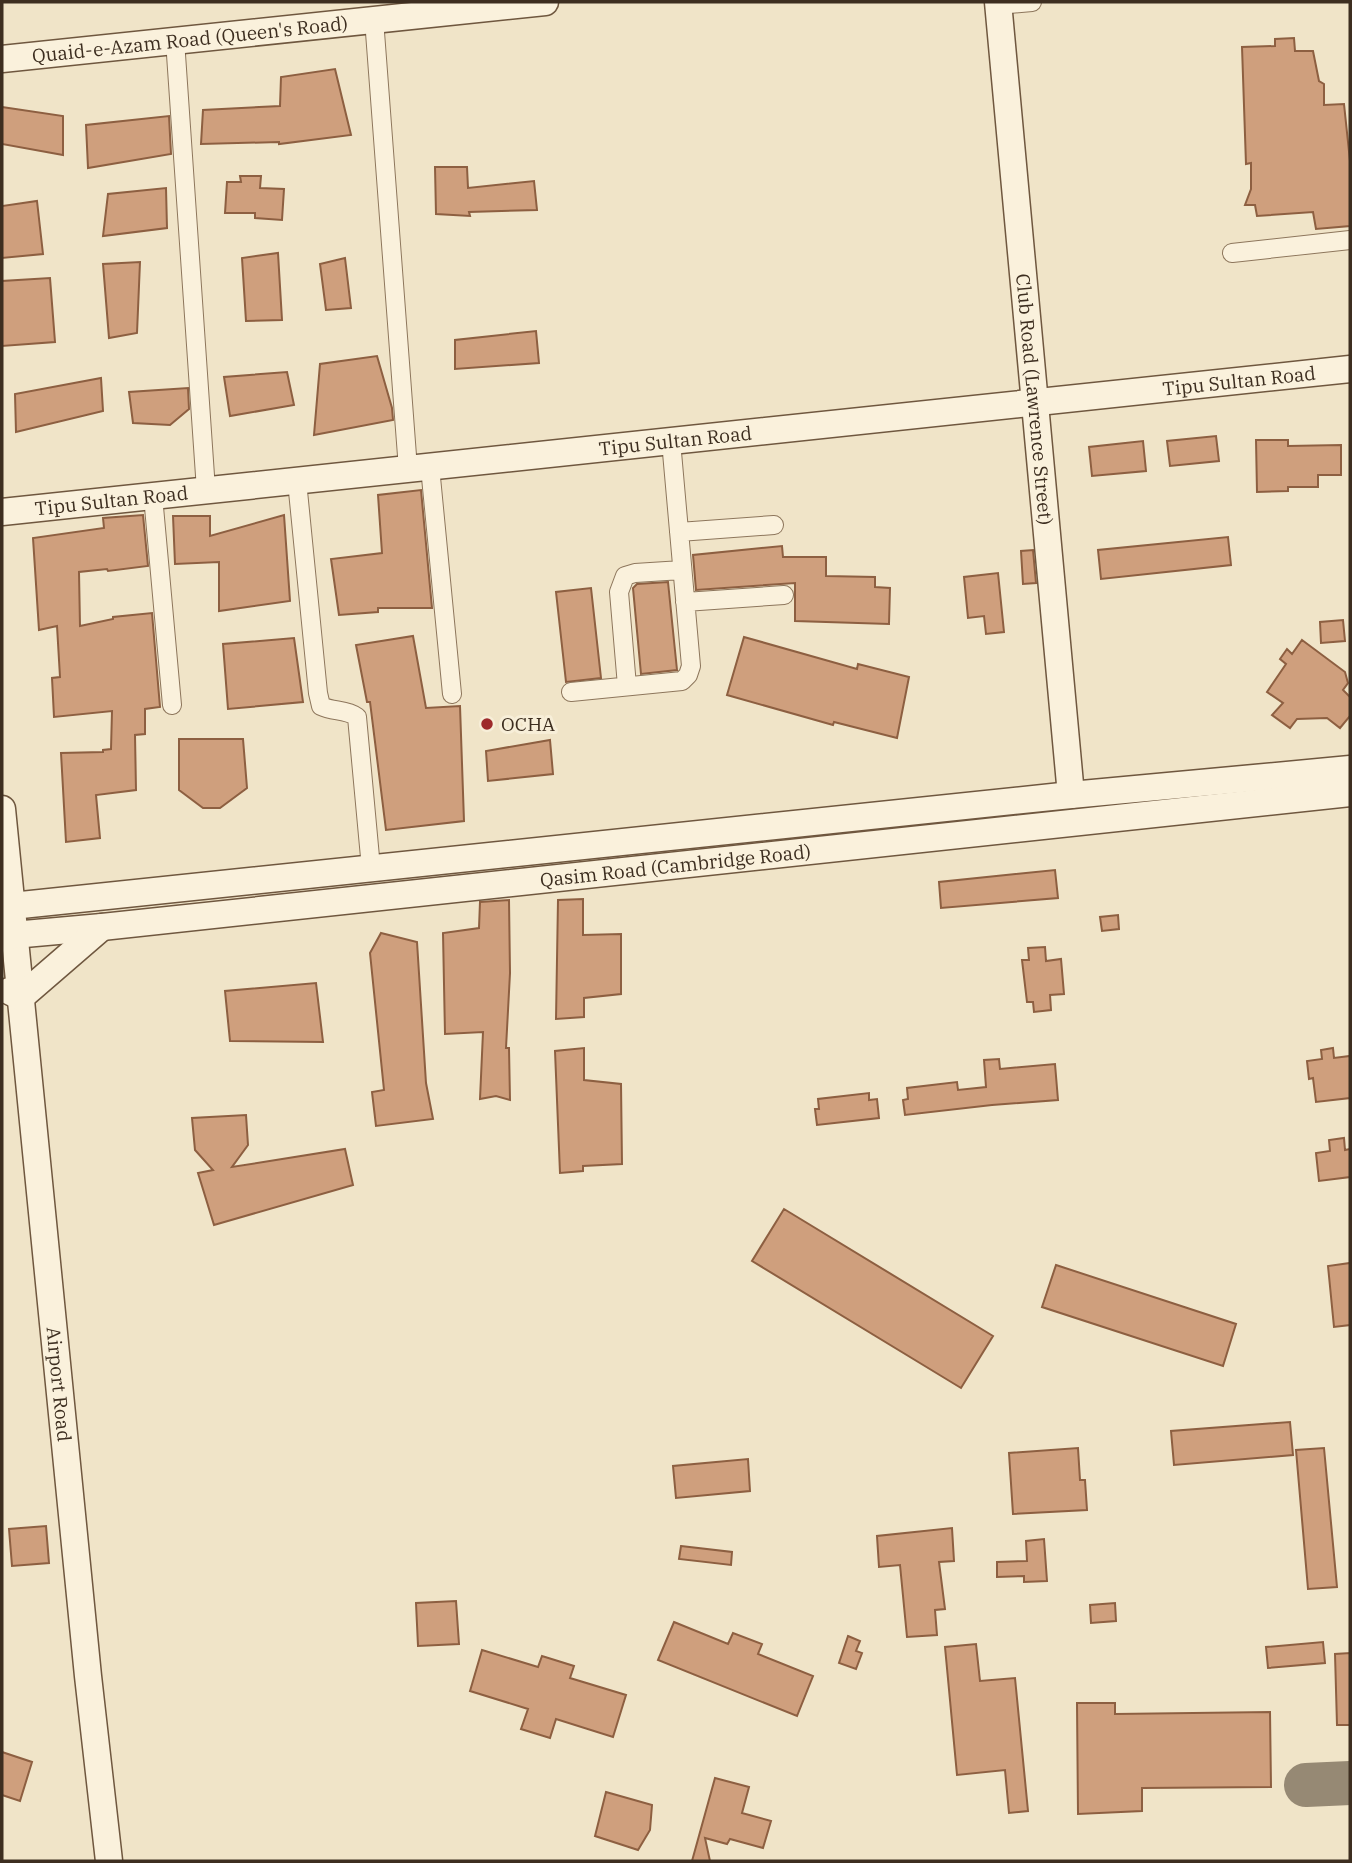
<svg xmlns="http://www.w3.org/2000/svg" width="1352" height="1863" font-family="'IBM Plex Serif',serif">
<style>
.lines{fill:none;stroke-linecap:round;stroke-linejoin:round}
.taxiway{stroke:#968974;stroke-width:44}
.building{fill:#cf9f7d;stroke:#8d5f41;stroke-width:2}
.street-casing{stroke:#8d765c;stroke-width:20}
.secondary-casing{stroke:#6f573f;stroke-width:29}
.street{stroke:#faf1dc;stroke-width:18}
.secondary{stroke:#faf1dc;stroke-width:26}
.poi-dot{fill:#9e2a2b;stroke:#f7eed8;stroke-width:2.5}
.labels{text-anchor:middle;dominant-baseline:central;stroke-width:6;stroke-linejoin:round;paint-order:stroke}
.street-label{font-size:19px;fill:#3d2e20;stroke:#f7eed8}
.poi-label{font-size:19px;fill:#3d2e20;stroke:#f7eed8;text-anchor:start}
</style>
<rect width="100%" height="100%" fill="#f0e4c8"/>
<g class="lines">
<path class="taxiway" d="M 1306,1785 L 1350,1783"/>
</g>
<path class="building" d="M 1294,38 L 1295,51 L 1313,51 L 1319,81 L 1324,84 L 1324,105 L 1344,104 L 1350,161 L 1350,226 L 1316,229 L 1313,212 L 1257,216 L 1255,205 L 1245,205 L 1251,189 L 1251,163 L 1246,164 L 1242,47 L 1275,46 L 1275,39 Z
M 335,69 L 351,135 L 279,144 L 279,142 L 201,144 L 203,110 L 280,106 L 281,77 Z
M 2,107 L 63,116 L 63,155 L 2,144 Z
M 169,116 L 171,154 L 88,168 L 86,125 Z
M 435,167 L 467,167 L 468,188 L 534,181 L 537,210 L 469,212 L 470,216 L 436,214 Z
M 240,176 L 261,176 L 260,188 L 284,189 L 282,220 L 255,218 L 255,213 L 225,213 L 227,182 L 241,182 Z
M 166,188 L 167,228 L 103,236 L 108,194 Z
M 37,201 L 43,254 L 2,258 L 2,206 Z
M 278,253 L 282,320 L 246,321 L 242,258 Z
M 345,258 L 351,308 L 326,310 L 320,264 Z
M 140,262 L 137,333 L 109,338 L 103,264 Z
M 50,278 L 55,342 L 2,346 L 2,281 Z
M 536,331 L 539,363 L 455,369 L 455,340 Z
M 377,356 L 392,408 L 393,420 L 314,435 L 320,364 Z
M 287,372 L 294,405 L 230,416 L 224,377 Z
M 101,378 L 103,411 L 16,432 L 15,394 Z
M 188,388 L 189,409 L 170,425 L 133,423 L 129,392 Z
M 1216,436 L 1219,461 L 1170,466 L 1167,441 Z
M 1256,440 L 1288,440 L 1288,446 L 1341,445 L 1341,475 L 1318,475 L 1318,487 L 1288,487 L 1288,491 L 1257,492 Z
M 1143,441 L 1146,471 L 1092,476 L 1089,447 Z
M 421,490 L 432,608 L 378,608 L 378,612 L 339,615 L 331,559 L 382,553 L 378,495 Z
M 143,515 L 148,566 L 108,571 L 107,569 L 79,572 L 80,626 L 113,619 L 113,617 L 152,613 L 160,707 L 145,709 L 145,734 L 135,735 L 136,790 L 96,795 L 100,838 L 66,842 L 61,753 L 103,752 L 103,750 L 111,749 L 112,711 L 54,717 L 52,678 L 60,677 L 57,626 L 39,630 L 33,538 L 104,528 L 103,518 Z
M 284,515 L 290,601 L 219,611 L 219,562 L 175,564 L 173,516 L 210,516 L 210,536 Z
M 1228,537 L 1231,565 L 1101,579 L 1098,550 Z
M 782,546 L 783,557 L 826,557 L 826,576 L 875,577 L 875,587 L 890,588 L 889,624 L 795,621 L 795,583 L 696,590 L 693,555 Z
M 1033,550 L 1036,583 L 1023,584 L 1021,551 Z
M 998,573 L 1004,632 L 986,634 L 984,616 L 968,618 L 964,577 Z
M 668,582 L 677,670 L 641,674 L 633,588 L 637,584 Z
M 591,588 L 601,678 L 566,682 L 556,592 Z
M 1343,620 L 1345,641 L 1321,643 L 1320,622 Z
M 413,636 L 426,708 L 460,706 L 464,821 L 386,830 L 370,702 L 367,702 L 356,645 Z
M 744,637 L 857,669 L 858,664 L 909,677 L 897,738 L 834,722 L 833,725 L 727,695 Z
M 294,638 L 303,702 L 228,709 L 223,644 Z
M 1302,640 L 1345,672 L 1348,683 L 1343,690 L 1350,697 L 1350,716 L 1340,728 L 1327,718 L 1297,719 L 1290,728 L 1272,715 L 1283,703 L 1267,692 L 1286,664 L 1280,659 L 1287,649 L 1292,654 Z
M 179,739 L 243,739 L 247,788 L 220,808 L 203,808 L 179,790 Z
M 550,740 L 553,774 L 488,781 L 486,751 Z
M 1055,870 L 1058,898 L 941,908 L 939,882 Z
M 583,899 L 583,935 L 621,934 L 621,994 L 584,998 L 584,1017 L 556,1019 L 558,900 Z
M 509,900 L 510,973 L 506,1048 L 509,1048 L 510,1100 L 496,1096 L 480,1099 L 483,1032 L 445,1034 L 443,933 L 479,928 L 480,902 Z
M 1118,915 L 1119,929 L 1102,931 L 1100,917 Z
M 381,933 L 417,942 L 426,1083 L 433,1119 L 376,1126 L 372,1092 L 384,1090 L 370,953 Z
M 1045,947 L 1046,961 L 1061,959 L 1064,994 L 1050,995 L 1051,1010 L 1034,1012 L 1033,1002 L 1027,1002 L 1022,960 L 1029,960 L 1028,948 Z
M 316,983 L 323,1042 L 230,1041 L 225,991 Z
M 584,1048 L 584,1080 L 621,1084 L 622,1164 L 583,1166 L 583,1171 L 560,1173 L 555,1051 Z
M 1333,1048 L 1334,1058 L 1350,1056 L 1350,1098 L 1316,1102 L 1313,1078 L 1309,1079 L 1307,1061 L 1322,1059 L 1321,1050 Z
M 999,1059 L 1000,1069 L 1055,1064 L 1058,1100 L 992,1105 L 905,1115 L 903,1100 L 908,1099 L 907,1088 L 957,1082 L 958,1090 L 986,1087 L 984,1060 Z
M 869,1093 L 869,1100 L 877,1099 L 879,1118 L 817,1125 L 815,1109 L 819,1109 L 818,1099 Z
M 246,1115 L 248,1145 L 232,1167 L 345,1149 L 353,1185 L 214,1225 L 198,1173 L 213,1170 L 195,1150 L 192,1118 Z
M 1344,1138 L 1345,1150 L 1350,1149 L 1350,1177 L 1319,1181 L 1316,1153 L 1330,1151 L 1329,1140 Z
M 784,1209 L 993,1336 L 961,1388 L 752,1261 Z
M 1350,1263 L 1350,1325 L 1334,1327 L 1328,1266 Z
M 1056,1265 L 1236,1324 L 1223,1366 L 1042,1307 Z
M 1290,1422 L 1293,1455 L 1174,1465 L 1171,1431 Z
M 1078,1448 L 1080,1480 L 1085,1480 L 1087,1510 L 1013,1514 L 1009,1453 Z
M 1324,1448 L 1337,1587 L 1308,1589 L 1296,1450 Z
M 748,1459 L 750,1491 L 676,1498 L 673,1466 Z
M 46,1526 L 49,1563 L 12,1566 L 9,1529 Z
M 952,1528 L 954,1561 L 939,1562 L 945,1609 L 935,1610 L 937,1635 L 907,1637 L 900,1565 L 879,1567 L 877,1536 Z
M 1044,1539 L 1047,1581 L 1024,1582 L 1024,1576 L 997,1577 L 997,1562 L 1027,1561 L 1026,1541 Z
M 681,1546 L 732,1552 L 731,1565 L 679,1559 Z
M 456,1601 L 459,1644 L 418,1646 L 416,1603 Z
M 1115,1603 L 1116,1621 L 1091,1623 L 1090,1605 Z
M 674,1622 L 728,1644 L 733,1633 L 762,1644 L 758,1654 L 813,1676 L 797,1716 L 658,1660 Z
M 848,1636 L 860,1641 L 856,1651 L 862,1653 L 856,1669 L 839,1663 Z
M 1323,1642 L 1325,1663 L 1268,1668 L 1266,1647 Z
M 976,1644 L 980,1681 L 1015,1678 L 1028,1811 L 1009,1813 L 1005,1770 L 957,1775 L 945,1647 Z
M 482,1650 L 538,1667 L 542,1656 L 574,1666 L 570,1678 L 626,1695 L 613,1737 L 556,1719 L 550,1738 L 521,1729 L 528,1709 L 470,1691 Z
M 1350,1653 L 1350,1725 L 1337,1725 L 1335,1654 Z
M 1077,1703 L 1115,1703 L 1115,1714 L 1270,1712 L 1271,1787 L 1142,1788 L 1142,1811 L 1078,1814 Z
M 2,1752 L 32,1762 L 20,1801 L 2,1795 Z
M 715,1778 L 749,1787 L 742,1813 L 771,1821 L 763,1848 L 730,1839 L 727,1844 L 705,1838 L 710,1861 L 692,1861 Z
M 606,1792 L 652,1805 L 650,1830 L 638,1850 L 595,1836 Z"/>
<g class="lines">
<g class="street-casing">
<path id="street" d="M 998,5 L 1032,2
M 374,19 L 408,469
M 175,40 L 206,490
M 1232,253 L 1350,240
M 430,467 L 452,694
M 297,481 L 318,693 L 321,706 C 333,712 346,709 357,717 L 371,868
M 153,496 L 172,705
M 679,532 L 774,525
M 685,602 L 784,595
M 627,686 L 619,592 L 625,576 L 635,573 L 682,570
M 571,692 L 682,681 L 688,675 L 691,666 L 671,441"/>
</g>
<g class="secondary-casing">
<g id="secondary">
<path id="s1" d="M 998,2 L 1071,795"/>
<path id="s2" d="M 2,59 L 545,2"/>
<path id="s3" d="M 2,512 L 1350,369"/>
<path id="s4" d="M 2,809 L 88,1676 L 109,1861"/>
<path d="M 2,907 L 1071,795 L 1350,769"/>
<path id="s5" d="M 2,936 L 102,927 L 1350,793"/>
<path d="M 9,991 L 21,997 L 102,927"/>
</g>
</g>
<use href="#street" class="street"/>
<use href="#secondary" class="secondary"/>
</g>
<circle class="poi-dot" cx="487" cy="724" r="7"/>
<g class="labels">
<g class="street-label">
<text stroke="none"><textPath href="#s2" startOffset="189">Quaid-e-Azam Road (Queen's Road)</textPath></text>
<text stroke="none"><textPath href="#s3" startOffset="1244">Tipu Sultan Road</textPath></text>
<text stroke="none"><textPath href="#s1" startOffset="399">Club Road (Lawrence Street)</textPath></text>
<text stroke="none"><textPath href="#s3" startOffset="677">Tipu Sultan Road</textPath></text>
<text stroke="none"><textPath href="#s3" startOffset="110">Tipu Sultan Road</textPath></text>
<text stroke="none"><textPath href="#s5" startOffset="677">Qasim Road (Cambridge Road)</textPath></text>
<text stroke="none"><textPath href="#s4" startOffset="578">Airport Road</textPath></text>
</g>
<g class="poi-label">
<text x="501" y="724">OCHA</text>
</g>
</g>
<rect width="1352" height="1863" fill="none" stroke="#3d2e20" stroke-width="7"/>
</svg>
